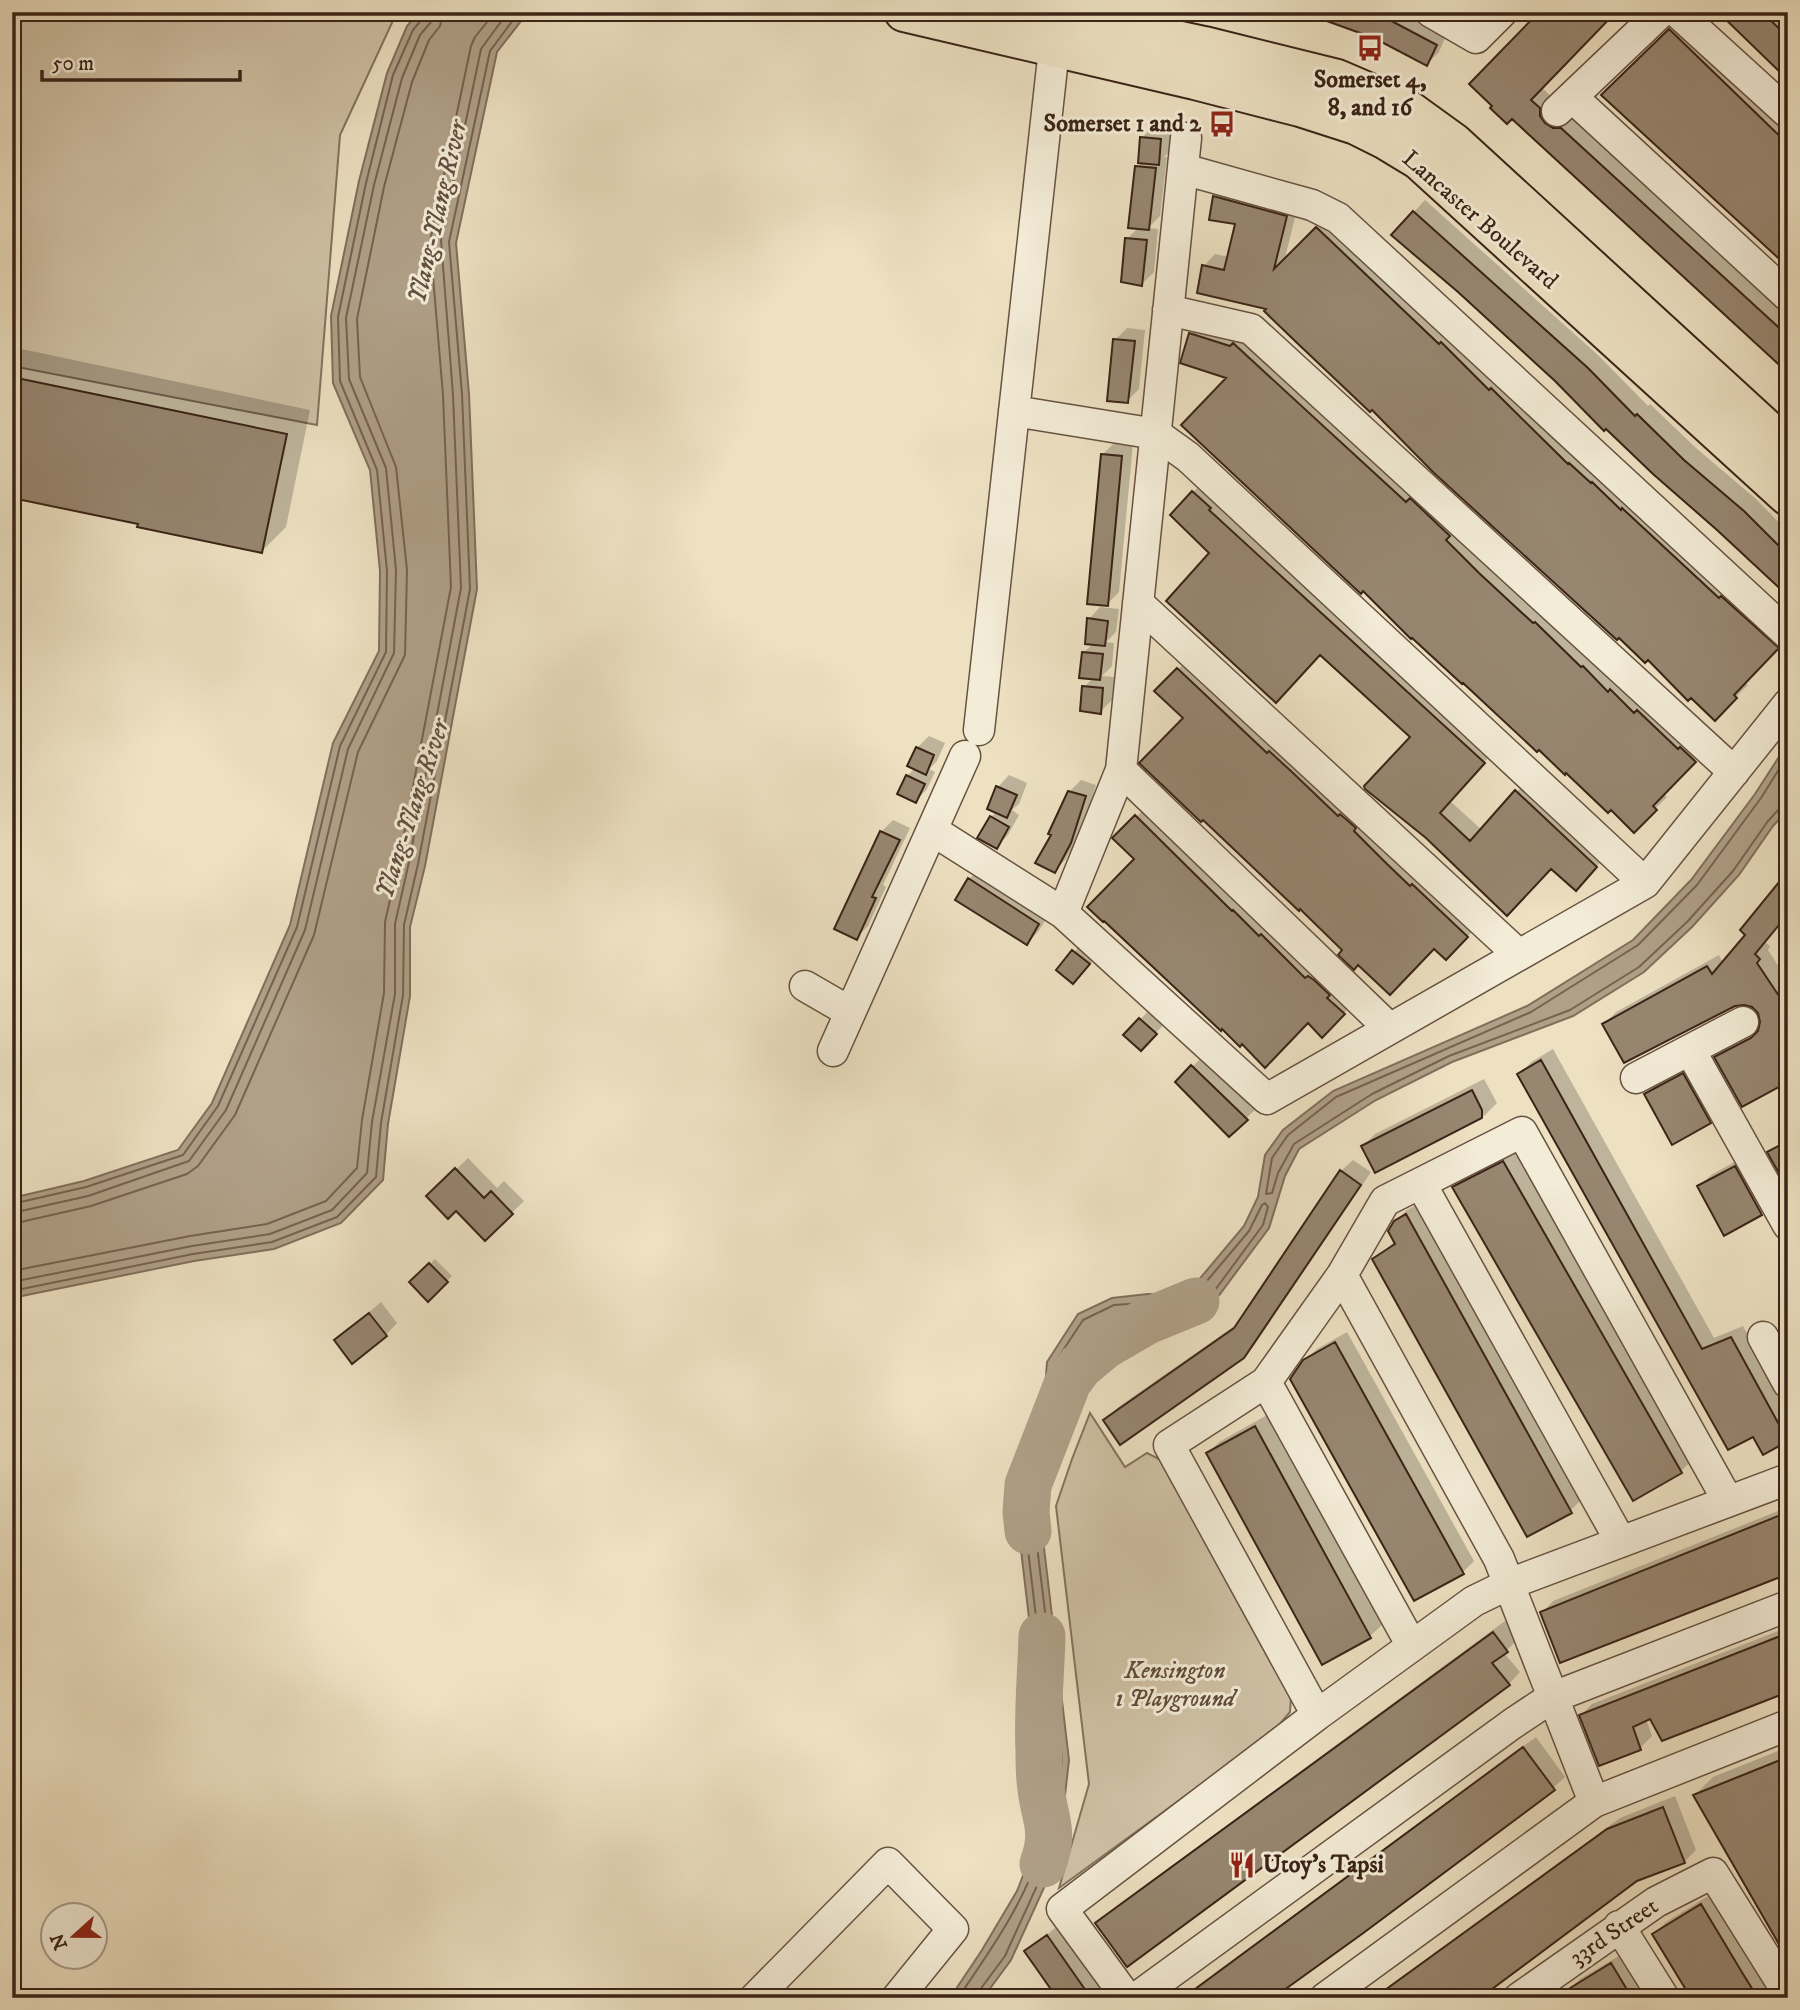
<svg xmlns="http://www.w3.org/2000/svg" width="1800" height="2010" font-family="'IM FELL DW Pica',serif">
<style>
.green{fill:#cfc1a5;stroke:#84725e;stroke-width:2}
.water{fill:#b0a088;stroke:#816e5b;stroke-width:2}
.shadow{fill:#0003}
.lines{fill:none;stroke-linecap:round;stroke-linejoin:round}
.shore{stroke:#756250;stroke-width:2}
.river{stroke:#b0a088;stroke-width:47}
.building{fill:#978670;stroke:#3a2317;stroke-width:2}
.minor-casing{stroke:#675242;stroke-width:33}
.major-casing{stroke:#3a2317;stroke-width:42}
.minor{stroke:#f3ecd7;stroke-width:30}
.major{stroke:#ede1c2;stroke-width:38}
.labels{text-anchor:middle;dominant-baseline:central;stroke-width:6;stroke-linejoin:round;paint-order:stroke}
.poi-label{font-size:24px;font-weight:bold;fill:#3a2317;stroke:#f3ecd7}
.street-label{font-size:24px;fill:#3a2317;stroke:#f3ecd7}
.park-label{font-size:24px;font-style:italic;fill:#5f4a3a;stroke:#f3ecd7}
.water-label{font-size:26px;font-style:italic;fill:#634f3f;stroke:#f3ecd7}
</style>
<rect width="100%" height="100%" fill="#ede1c2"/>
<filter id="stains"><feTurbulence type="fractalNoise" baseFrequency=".00286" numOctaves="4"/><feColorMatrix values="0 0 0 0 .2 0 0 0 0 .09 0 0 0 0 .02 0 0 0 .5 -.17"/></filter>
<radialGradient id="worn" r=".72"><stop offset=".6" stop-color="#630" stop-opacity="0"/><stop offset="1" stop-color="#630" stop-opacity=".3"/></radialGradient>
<path class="green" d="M 12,12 L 397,12 L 340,135 L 317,425 L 12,366 Z
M 1090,1413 L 1125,1467 L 1147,1453 L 1161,1460 L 1291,1697 L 1290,1712 L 1273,1732 L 1059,1888 L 1089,1784 L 1056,1506 L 1072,1459 Z"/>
<path class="water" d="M 419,12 L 528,12 L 497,52 L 456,243 L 469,394 L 477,589 L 425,866 L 410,927 L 410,996 L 388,1124 L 383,1180 L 341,1223 L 274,1249 L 194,1261 L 12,1298 L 12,1198 L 84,1181 L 178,1150 L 212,1103 L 290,925 L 333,743 L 379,651 L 380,571 L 370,470 L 333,383 L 331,316 L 359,181 L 387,73 L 407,26 Z
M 1788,743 L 1788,810 L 1773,826 L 1739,875 L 1692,927 L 1644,972 L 1573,1016 L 1452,1062 L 1376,1100 L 1299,1149 L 1285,1176 L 1269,1228 L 1220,1294 L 1200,1314 L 1170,1325 L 1134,1327 L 1100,1341 L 1076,1367 L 1034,1463 L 1069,1760 L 1058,1857 L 1011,1960 L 983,1998 L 950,1998 L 982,1950 L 1017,1891 L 1035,1845 L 1044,1798 L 1047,1743 L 1038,1694 L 1017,1516 L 1015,1467 L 1044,1404 L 1047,1362 L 1078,1314 L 1112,1298 L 1148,1294 L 1174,1295 L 1197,1282 L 1244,1226 L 1258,1197 L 1265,1155 L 1283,1130 L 1333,1091 L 1527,1006 L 1633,940 L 1691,880 L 1755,794 Z"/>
<path class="shadow" d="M 1274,12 L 1290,12 L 1287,15 Z
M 1299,12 L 1409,12 L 1447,33 L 1439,52 L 1427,64 L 1375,37 Z
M 1719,12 L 1788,12 L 1788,76 Z
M 1682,18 L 1788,121 L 1788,264 L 1774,251 L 1772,253 L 1604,95 Z
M 1541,87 L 1788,314 L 1788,371 L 1512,117 Z
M 1153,126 L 1172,128 L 1170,151 L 1164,157 L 1167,157 L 1160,216 L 1148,228 L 1158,229 L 1154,272 L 1142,284 L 1127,239 L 1139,227 L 1137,167 L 1143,161 L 1142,138 Z
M 1226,185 L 1298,205 L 1284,262 L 1329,216 L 1788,637 L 1745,682 L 1748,685 L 1715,718 L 1269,308 L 1204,266 L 1215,254 L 1229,257 L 1237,223 L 1211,218 L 1215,196 Z
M 1425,200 L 1599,356 L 1648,406 L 1650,404 L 1696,448 L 1756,499 L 1788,532 L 1788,595 L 1718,528 L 1590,415 L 1414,212 Z
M 1203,323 L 1243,336 L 1706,749 L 1663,793 L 1667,797 L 1634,830 L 1191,334 Z
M 1127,328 L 1145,330 L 1139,389 L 1127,401 L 1115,340 Z
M 12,347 L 310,410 L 286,527 L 262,551 L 12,496 Z
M 1114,443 L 1133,444 L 1119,592 L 1107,604 L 1103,454 Z
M 1204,481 L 1495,750 L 1450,801 L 1482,830 L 1528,780 L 1607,855 L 1587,877 L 1427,836 L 1413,737 L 1211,553 L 1193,492 Z
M 1100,607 L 1119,609 L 1116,632 L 1106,642 L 1114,643 L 1112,666 L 1102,676 L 1114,677 L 1112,700 L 1100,712 L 1084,687 L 1093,678 L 1083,653 L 1094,643 L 1089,619 Z
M 1190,657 L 1479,925 L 1446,958 L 1435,947 L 1345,950 L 1185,718 L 1157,691 Z
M 929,736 L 945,743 L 937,761 L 929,769 L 935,772 L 927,789 L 916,801 L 907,776 L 915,768 L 917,748 Z
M 1009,775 L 1027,783 L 1019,804 L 1012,810 L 1019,815 L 1008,835 L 997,846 L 991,817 L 997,811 L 998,787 Z
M 1081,780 L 1096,785 L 1082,830 L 1066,859 L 1054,871 L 1053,834 L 1069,792 Z
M 1148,805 L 1355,1002 L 1322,1035 L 1115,838 Z
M 893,820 L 910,828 L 883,885 L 886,887 L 868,926 L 856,938 L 881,832 Z
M 981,868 L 1050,912 L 1039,931 L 1027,943 L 969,879 Z
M 1085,940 L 1100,952 L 1085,970 L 1059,969 Z
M 1765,942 L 1770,946 L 1768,950 L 1788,981 L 1788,1080 L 1716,1057 L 1728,1046 L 1760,1029 L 1762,1022 L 1760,1012 L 1754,1006 L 1745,1003 L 1604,1024 L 1616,1012 L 1719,955 L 1723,963 Z
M 1152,1007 L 1167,1021 L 1152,1037 L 1126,1035 Z
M 1553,1049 L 1714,1338 L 1743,1326 L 1788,1408 L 1788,1439 L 1764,1453 L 1520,1074 L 1531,1062 Z
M 1204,1055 L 1258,1107 L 1229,1135 L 1177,1082 Z
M 1695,1063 L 1722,1110 L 1710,1122 L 1646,1094 L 1658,1082 Z
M 1484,1079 L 1497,1103 L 1485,1115 L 1376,1171 L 1363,1146 L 1375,1134 Z
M 1788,1137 L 1788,1185 L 1769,1152 Z
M 1515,1151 L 1693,1460 L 1681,1471 L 1634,1499 L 1454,1187 L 1466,1175 Z
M 1747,1155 L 1773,1201 L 1761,1213 L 1724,1233 L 1699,1187 L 1711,1175 Z
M 468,1158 L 497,1188 L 504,1181 L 524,1201 L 485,1239 L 456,1209 L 429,1196 Z
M 1353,1160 L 1371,1172 L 1255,1344 L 1243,1357 L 1105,1420 L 1117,1408 L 1240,1322 L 1341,1171 Z
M 1418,1204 L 1582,1499 L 1570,1511 L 1374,1259 L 1395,1241 L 1395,1222 L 1407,1210 Z
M 435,1259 L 452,1276 L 428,1299 L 412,1282 Z
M 381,1302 L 397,1323 L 386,1335 L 336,1341 Z
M 1347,1332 L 1474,1561 L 1463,1572 L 1304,1361 L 1317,1349 Z
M 1267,1415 L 1382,1625 L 1370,1636 L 1208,1453 L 1219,1442 Z
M 1788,1507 L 1788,1572 L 1542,1613 L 1553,1601 Z
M 1505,1621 L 1518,1639 L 1504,1653 L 1520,1672 L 1509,1684 L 1097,1924 L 1109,1912 Z
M 1788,1627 L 1788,1690 L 1650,1717 L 1646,1719 L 1652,1736 L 1640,1748 L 1600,1764 L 1581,1715 L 1592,1704 Z
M 1536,1737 L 1565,1777 L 1553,1788 L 1270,1998 L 1181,1998 Z
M 1788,1747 L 1788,1955 L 1695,1795 L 1713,1777 Z
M 1675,1796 L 1696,1850 L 1684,1862 L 1636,1879 L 1375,1998 L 1620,1818 Z
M 1713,1893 L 1776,1998 L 1693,1998 L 1654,1934 L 1666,1922 Z
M 1060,1924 L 1111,1998 L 1059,1998 L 1027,1951 Z
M 1624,1953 L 1650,1998 L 1573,1998 L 1569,1990 L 1580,1979 Z"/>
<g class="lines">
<path class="shore" d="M 1788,755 L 1761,798 L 1697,885 L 1638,945 L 1531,1012 L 1336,1097 L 1288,1135 L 1272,1158 L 1266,1194 L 1272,1193 L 1278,1173 L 1294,1144 L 1372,1094 L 1449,1056 L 1570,1010 L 1639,967 L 1687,922 L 1733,871 L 1768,821 L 1780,808 L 1788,806
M 1265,1203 L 1268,1207 L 1263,1225 L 1215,1290 L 1197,1308 L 1168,1318 L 1132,1321 L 1096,1335 L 1070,1363 L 1058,1392 L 1053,1392 L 1054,1364 L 1083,1320 L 1114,1305 L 1176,1301 L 1201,1288 L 1249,1231 L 1262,1205 Z
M 12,1204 L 86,1187 L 183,1155 L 218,1106 L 297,927 L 340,746 L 386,652 L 387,571 L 377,470 L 340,381 L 338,317 L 366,183 L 393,75 L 413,30 L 422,19 L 423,12
M 12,1213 L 88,1196 L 189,1161 L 226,1110 L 305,930 L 348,749 L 394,653 L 396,570 L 386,468 L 349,379 L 346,318 L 374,185 L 402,78 L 420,35 L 431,22 L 432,12
M 12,1224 L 91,1206 L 187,1174 L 198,1166 L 235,1115 L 314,935 L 358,752 L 405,655 L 407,570 L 396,467 L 360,377 L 357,319 L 384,187 L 412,82 L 429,40 L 440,26 L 443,12
M 12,1271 L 190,1236 L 267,1224 L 326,1201 L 357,1168 L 362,1120 L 384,993 L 385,922 L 399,860 L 451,587 L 443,395 L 430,241 L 471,46 L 475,37 L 495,12
M 12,1282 L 192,1246 L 270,1234 L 332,1210 L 367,1173 L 372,1122 L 395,994 L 395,924 L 409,862 L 461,588 L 453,395 L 441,240 L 481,49 L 508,12
M 12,1291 L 193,1254 L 272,1242 L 337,1217 L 376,1177 L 381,1123 L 403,995 L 404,925 L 418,864 L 470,589 L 462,394 L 449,242 L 490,51 L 519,12
M 1026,1486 L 1030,1489 L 1060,1734 L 1057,1737 L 1053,1735 L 1045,1693 L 1024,1516 L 1023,1489 Z
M 958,1998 C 990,1951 1025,1902 1041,1848 C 1051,1815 1052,1781 1054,1747 L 1059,1744 L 1061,1747 L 1062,1761 L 1051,1855 L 1005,1956 L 979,1991 L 978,1998"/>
<path class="river" d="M 1028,1531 L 1026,1512 L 1028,1485 L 1068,1382 L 1080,1366 L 1104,1346 L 1147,1321 L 1196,1301
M 1042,1636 C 1041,1674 1037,1712 1039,1751 C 1039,1763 1039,1777 1041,1789 C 1045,1821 1055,1830 1043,1864"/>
</g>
<path class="building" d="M 1310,12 L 1371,12 L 1384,17 L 1437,45 L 1427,66 L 1374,38 L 1310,15 Z
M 1539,12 L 1616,12 L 1531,100 L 1540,108 L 1540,116 L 1545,123 L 1553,128 L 1561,128 L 1788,336 L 1788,373 L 1512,119 L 1507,124 L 1490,108 L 1492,106 L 1469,84 Z
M 1718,12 L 1762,12 L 1788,37 L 1788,80 Z
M 1669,29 L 1788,144 L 1788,267 L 1601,95 Z
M 1140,137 L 1161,139 L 1159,165 L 1138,163 Z
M 1135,166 L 1156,168 L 1149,230 L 1128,228 Z
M 1213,196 L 1287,216 L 1274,269 L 1316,227 L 1439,344 L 1441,342 L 1489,390 L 1491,388 L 1568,464 L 1569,463 L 1591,483 L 1592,482 L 1621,510 L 1622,508 L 1719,598 L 1721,596 L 1779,648 L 1734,695 L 1737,698 L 1715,721 L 1691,698 L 1688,701 L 1648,660 L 1645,663 L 1619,638 L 1617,640 L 1492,526 L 1434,473 L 1372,410 L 1370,412 L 1295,341 L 1264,311 L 1266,309 L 1197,293 L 1202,265 L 1224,270 L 1235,224 L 1209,220 Z
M 1413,211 L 1588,368 L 1635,416 L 1637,414 L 1684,460 L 1744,511 L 1788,555 L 1788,596 L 1717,530 L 1653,474 L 1606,429 L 1604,431 L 1555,381 L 1458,292 L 1391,235 Z
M 1125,238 L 1147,240 L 1142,286 L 1121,282 Z
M 1189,333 L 1230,346 L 1233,343 L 1406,502 L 1410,498 L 1450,536 L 1446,540 L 1479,573 L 1533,623 L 1535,622 L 1581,667 L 1583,666 L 1608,692 L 1610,689 L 1634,713 L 1637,710 L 1678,749 L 1680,747 L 1696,762 L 1653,806 L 1657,810 L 1634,833 L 1611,810 L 1608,813 L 1566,773 L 1565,775 L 1539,750 L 1537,752 L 1463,683 L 1462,684 L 1412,638 L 1411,639 L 1363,591 L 1361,594 L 1181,425 L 1226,378 L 1180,363 Z
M 1113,339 L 1135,341 L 1128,403 L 1107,401 Z
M 12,377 L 287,434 L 262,553 L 137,527 L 138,524 L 12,498 Z
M 1101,454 L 1122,456 L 1108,606 L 1087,604 Z
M 1192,491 L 1211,508 L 1209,510 L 1485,763 L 1440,813 L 1470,841 L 1515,790 L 1597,867 L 1576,891 L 1551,869 L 1507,916 L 1426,838 L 1365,789 L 1364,786 L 1410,737 L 1320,655 L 1276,703 L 1166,601 L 1209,553 L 1170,515 Z
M 1087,618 L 1108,621 L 1105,646 L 1085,644 Z
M 1082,652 L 1103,654 L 1100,680 L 1079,678 Z
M 1177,668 L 1267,753 L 1269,751 L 1292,772 L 1338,816 L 1340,814 L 1356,828 L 1354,831 L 1386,863 L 1410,886 L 1412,884 L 1468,937 L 1446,960 L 1434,949 L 1390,995 L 1358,965 L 1354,970 L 1338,955 L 1342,950 L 1300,909 L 1299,911 L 1203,820 L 1201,822 L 1139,763 L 1183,718 L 1154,691 Z
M 1082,686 L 1103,688 L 1101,714 L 1080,711 Z
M 916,747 L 934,755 L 926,775 L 907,766 Z
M 906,775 L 925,784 L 916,803 L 897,794 Z
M 996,786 L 1017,795 L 1007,818 L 987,809 Z
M 1068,791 L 1086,796 L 1071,843 L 1055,873 L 1035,863 L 1051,835 L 1048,834 Z
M 1135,815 L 1232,911 L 1233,910 L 1259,936 L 1261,934 L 1305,978 L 1308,976 L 1314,980 L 1330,995 L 1327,998 L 1345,1014 L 1322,1038 L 1308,1023 L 1265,1068 L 1242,1044 L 1240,1047 L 1222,1029 L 1221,1031 L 1104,921 L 1103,922 L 1087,907 L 1134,859 L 1112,838 Z
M 990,816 L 1009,827 L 997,849 L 977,838 Z
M 880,831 L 900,840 L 872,897 L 876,898 L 857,940 L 834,929 Z
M 1788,871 L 1788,914 L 1755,954 L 1760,959 L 1757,963 L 1783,1002 L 1780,1004 L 1788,1016 L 1788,1082 L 1742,1107 L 1714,1057 L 1751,1038 L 1758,1031 L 1760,1022 L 1758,1013 L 1752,1007 L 1744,1005 L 1735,1006 L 1624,1063 L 1602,1024 L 1707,966 L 1712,974 L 1745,935 L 1740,930 Z
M 968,878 L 1039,924 L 1027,945 L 955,900 Z
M 1072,950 L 1090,964 L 1073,984 L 1056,970 Z
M 1139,1018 L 1157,1034 L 1141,1051 L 1123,1035 Z
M 1541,1060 L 1702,1349 L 1731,1337 L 1788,1441 L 1763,1455 L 1753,1437 L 1728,1450 L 1517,1074 Z
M 1191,1065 L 1248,1120 L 1229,1137 L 1175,1082 Z
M 1683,1073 L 1711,1123 L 1672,1145 L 1644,1094 Z
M 1472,1090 L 1482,1110 L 1482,1118 L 1375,1173 L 1361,1146 Z
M 1788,1141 L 1788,1189 L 1767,1152 Z
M 1503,1161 L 1682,1473 L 1633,1501 L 1452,1187 Z
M 1735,1166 L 1762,1215 L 1724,1236 L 1697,1186 Z
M 455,1168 L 484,1198 L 491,1191 L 513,1214 L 485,1241 L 456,1211 L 448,1219 L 426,1196 Z
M 1340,1170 L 1361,1185 L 1244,1358 L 1120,1445 L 1103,1420 L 1234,1328 Z
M 1406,1214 L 1572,1513 L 1527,1537 L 1372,1259 L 1395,1244 L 1388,1231 L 1394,1221 Z
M 429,1263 L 448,1282 L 428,1302 L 409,1282 Z
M 369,1313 L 387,1336 L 352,1364 L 334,1340 Z
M 1335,1342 L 1464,1574 L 1414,1601 L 1290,1379 L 1303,1360 Z
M 1255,1426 L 1371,1638 L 1322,1665 L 1206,1453 Z
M 1788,1512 L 1788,1574 L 1560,1663 L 1540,1612 Z
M 1493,1632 L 1508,1652 L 1492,1663 L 1510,1685 L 1127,1967 L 1095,1923 Z
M 1788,1633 L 1788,1692 L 1662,1741 L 1650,1719 L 1633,1727 L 1641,1750 L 1599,1766 L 1579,1715 Z
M 1523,1747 L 1555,1790 L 1362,1934 L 1273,1998 L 1183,1998 Z
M 1788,1757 L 1788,1960 L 1693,1795 Z
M 1663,1807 L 1685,1863 L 1637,1881 L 1480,1998 L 1374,1998 L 1607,1829 Z
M 1701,1904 L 1743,1974 L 1758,1998 L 1691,1998 L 1652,1934 Z
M 1047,1935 L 1070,1968 L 1091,1998 L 1057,1998 L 1036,1968 L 1024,1951 Z
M 1611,1963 L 1632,1998 L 1554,1998 L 1588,1977 Z"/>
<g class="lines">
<g class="minor-casing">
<path id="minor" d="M 1431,12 L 1476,38 L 1502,12
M 1677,12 L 1788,113
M 1572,97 L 1788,296
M 1557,111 L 1661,12
M 1183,169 L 1312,205 L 1338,218 L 1788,634
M 1168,310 L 1251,329 L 1734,772
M 1014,411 L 1156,434 L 1188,457 L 1645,883
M 1138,603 L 1518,954
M 979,730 L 1054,49
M 1121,770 L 1389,1028
M 932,830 L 1063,913 L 1267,1099 L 1645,883 L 1788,704
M 1063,913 L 1121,770 L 1186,138
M 805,986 L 850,1012
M 1690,1050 L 1788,1225
M 833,1051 L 965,756
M 1636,1078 L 1743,1022
M 1421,1184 L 1621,1542
M 1342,1275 L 1499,1559 L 1594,1802
M 1763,1337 L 1788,1383
M 1266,1382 L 1412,1646
M 1317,1715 L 1169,1445 L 1266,1382 L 1342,1275 L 1385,1201 L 1522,1132 L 1728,1501
M 1619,1926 L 1664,1998
M 755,1998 L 888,1863 L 953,1929 L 897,1998
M 1127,1998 L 1062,1909 L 1317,1715 L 1474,1601 L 1509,1584 L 1788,1479
M 1136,1998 L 1512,1724 L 1551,1698 L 1788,1606
M 1325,1998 L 1594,1802 L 1788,1725
M 1519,1998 L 1656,1902 L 1713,1873 L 1788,1993"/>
</g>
<g class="major-casing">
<path id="major" d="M 904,12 L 1195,80 L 1300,107 L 1356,125 L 1386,140 L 1419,160 L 1788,496
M 1046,12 L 1204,46 L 1337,79 L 1407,109 L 1454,143 L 1788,449"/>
</g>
<use href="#minor" class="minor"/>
<use href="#major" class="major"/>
</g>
<defs>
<g id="bus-bare" transform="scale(2.1)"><path d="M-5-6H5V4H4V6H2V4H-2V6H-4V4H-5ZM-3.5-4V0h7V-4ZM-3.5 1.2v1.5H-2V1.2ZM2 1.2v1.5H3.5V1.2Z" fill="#8f2418" stroke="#f3ecd7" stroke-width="2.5" paint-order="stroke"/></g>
<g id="restaurant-bare" transform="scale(2.1)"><path d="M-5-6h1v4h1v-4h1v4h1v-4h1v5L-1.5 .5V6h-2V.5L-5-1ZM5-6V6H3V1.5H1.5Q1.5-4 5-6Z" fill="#8f2418" stroke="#f3ecd7" stroke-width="2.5" paint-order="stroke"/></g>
</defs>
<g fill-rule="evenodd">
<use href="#bus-bare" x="1370" y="48"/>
<use href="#bus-bare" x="1222" y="124"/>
<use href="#restaurant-bare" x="1242" y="1865"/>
</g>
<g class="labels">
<g class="poi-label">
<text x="1370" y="80">Somerset 4,<tspan x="1370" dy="28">8, and 16</tspan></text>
<text x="1201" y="124" text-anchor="end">Somerset 1 and 2</text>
<text x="1263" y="1865" text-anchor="start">Utoy's Tapsi</text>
</g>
<g class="street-label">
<text transform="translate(1480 220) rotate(41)">Lancaster Boulevard</text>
<text transform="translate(1614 1932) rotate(-34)">33rd Street</text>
</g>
<g class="park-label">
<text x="1175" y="1671">Kensington<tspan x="1175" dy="28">1 Playground</tspan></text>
</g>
<g class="water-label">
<text transform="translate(438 212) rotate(-77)">Ylang-Ylang River</text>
<text transform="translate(413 809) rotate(-72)">Ylang-Ylang River</text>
</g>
</g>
<rect width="1800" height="2010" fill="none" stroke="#ede1c2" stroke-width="42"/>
<rect x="14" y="14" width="1772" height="1982" fill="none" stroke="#3a2317" stroke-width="3.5"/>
<rect x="21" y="21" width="1758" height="1968" fill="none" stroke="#3a2317" stroke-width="2"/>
<g transform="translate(74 1936) rotate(249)"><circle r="33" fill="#f3ecd7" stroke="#a99c8a" stroke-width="2"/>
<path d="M0-5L12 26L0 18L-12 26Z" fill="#8f2418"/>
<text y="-10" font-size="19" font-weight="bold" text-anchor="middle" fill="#3a2317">N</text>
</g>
<path d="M42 70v10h198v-10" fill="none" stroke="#3a2317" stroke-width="3.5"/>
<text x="52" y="70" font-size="21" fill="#3a2317" stroke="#f3ecd7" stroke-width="5" paint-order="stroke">50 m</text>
<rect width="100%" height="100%" filter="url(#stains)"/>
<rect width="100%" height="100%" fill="url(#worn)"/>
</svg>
